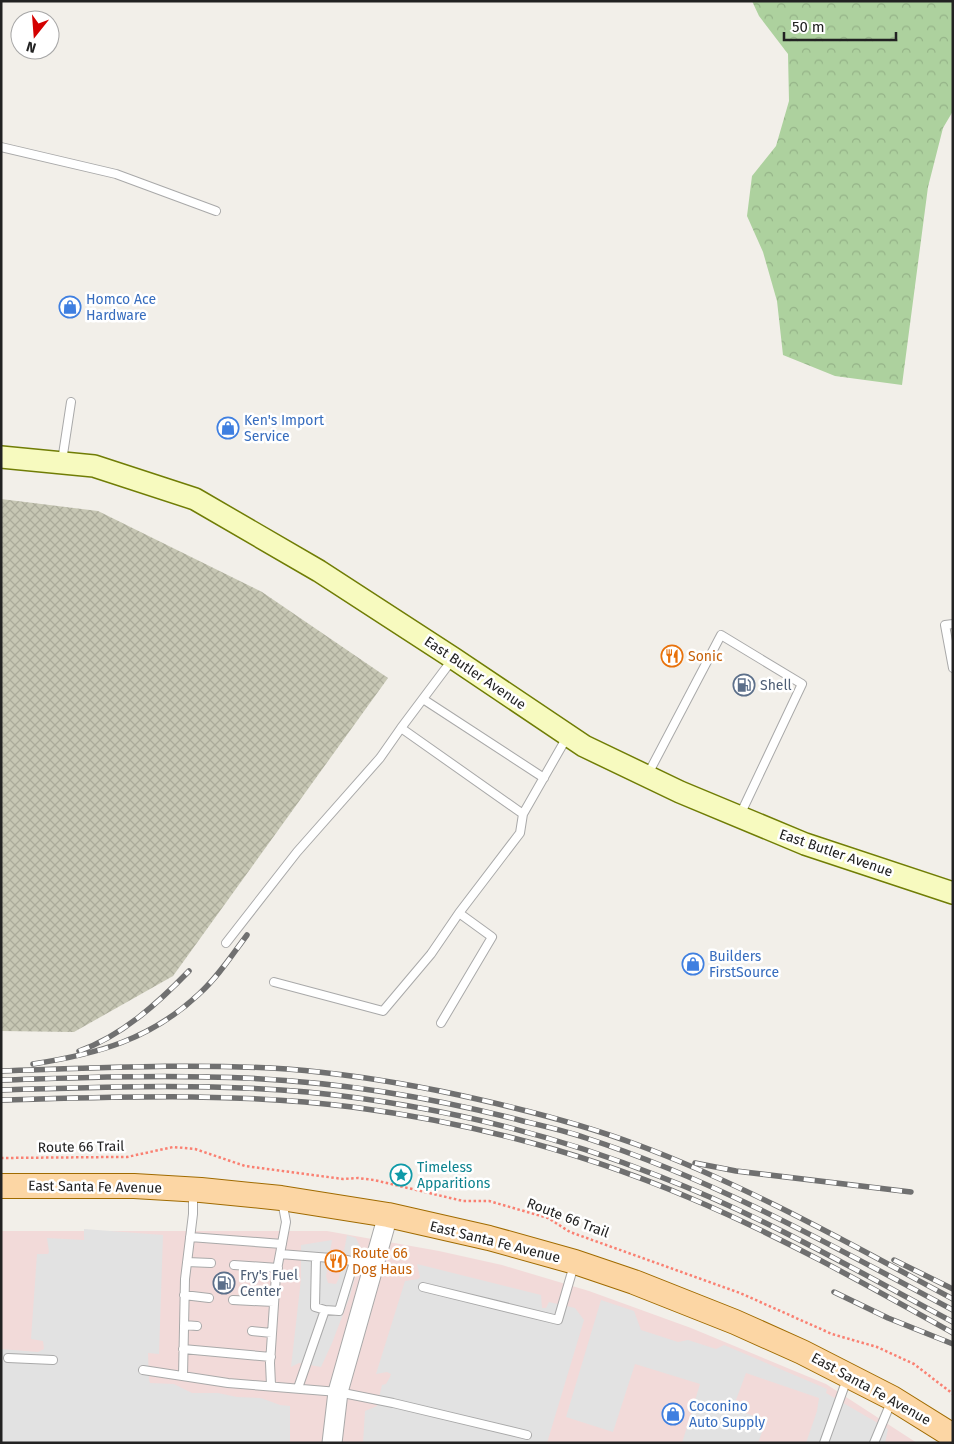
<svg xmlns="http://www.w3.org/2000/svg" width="954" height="1444" font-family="'Fira Sans',sans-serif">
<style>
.commercial{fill:#f2dad9}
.construction{fill:url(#construction-cross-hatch)}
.forest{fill:url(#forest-crowns)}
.parking{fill:#e2e2e2}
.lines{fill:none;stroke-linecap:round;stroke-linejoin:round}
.service-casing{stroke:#a9a9a9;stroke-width:10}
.tertiary-casing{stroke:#a9a9a9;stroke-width:21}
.secondary-casing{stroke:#707d05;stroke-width:24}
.primary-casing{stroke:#a06b00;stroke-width:26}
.path{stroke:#fa8072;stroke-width:2.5;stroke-dasharray:2.5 2.5;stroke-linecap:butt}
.service{stroke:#fff;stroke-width:8}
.tertiary{stroke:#fff;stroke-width:19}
.secondary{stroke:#f7fabf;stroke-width:21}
.primary{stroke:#fcd6a4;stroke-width:24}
.rail-casing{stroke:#707070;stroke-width:5.5}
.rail{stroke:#fff;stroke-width:4;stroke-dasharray:11;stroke-linecap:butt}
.labels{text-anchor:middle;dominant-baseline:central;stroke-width:5;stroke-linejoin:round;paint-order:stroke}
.shop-label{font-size:14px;fill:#366cbe;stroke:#fff;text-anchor:start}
.food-label{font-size:14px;fill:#c56008;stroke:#fff;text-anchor:start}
.street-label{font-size:14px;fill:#222;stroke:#fff}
.service-label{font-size:14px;fill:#4e5e75;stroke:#fff;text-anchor:start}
.culture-label{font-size:14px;fill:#0d838f;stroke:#fff;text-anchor:start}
</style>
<defs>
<pattern id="construction-cross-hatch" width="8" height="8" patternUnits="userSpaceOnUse" patternTransform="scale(1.25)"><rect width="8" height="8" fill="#c7c7b4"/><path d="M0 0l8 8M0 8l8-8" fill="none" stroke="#abab9a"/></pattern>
<pattern id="forest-crowns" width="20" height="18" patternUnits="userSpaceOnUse" patternTransform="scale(1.25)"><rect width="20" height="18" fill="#add19e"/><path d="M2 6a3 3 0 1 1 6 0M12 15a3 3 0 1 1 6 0" fill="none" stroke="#95b388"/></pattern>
</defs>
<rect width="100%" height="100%" fill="#f2efe9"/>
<path class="commercial" d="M 1,1231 L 327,1231 L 439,1251 L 502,1265 L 589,1291 L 691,1328 L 826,1384 L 917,1443 L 1,1443 Z"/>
<path class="construction" d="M 1,499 L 98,511 L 262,592 L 388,678 L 173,976 L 74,1032 L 1,1031 Z"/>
<path class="forest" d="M 752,1 L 953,1 L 953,111 L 943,128 L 928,187 L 902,385 L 835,376 L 783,355 L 777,301 L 763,252 L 747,216 L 752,176 L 776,146 L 789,101 L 788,54 L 759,16 Z"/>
<path class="parking" d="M 84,1229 L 163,1235 L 159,1354 L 148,1353 L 149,1380 L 150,1383 L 174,1384 L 192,1393 L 218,1393 L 237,1397 L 261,1398 L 280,1405 L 290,1406 L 290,1443 L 1,1443 L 1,1349 L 38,1352 L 44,1349 L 43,1341 L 31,1339 L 37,1254 L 48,1254 L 49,1252 L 47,1238 L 84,1240 Z
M 347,1235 L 356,1238 L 362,1251 L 350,1296 L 332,1343 L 321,1367 L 299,1363 L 291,1367 L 301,1279 L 301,1245 L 332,1240 L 326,1276 L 328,1283 L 336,1284 L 339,1278 Z
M 417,1264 L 541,1295 L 542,1308 L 546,1308 L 549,1302 L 575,1308 L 584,1320 L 547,1443 L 363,1443 L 365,1411 L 377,1406 L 382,1385 L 386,1384 L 390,1377 L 391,1374 L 387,1372 L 376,1374 L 405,1281 L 418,1279 L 420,1277 Z
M 601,1300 L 634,1311 L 641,1330 L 678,1342 L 688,1340 L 716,1349 L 724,1345 L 827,1389 L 826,1393 L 888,1429 L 885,1443 L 806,1443 L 817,1411 L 819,1398 L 746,1373 L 733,1408 L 766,1421 L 758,1443 L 682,1443 L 700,1384 L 635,1364 L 613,1432 L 566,1417 Z"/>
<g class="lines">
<g class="service-casing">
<path id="service" d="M 1,147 L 116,174 L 216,211
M 62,461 L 71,402
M 953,624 L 945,625 L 953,668
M 452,660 L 401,728 L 523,814 L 567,737
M 423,699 L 544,778
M 648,774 L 721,635 L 802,684 L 740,815
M 226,943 L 297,852 L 380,758 L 401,728
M 274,982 L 383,1011 L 431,954 L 459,913 L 520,833 L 523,814
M 441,1023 L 492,937 L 459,913
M 190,1237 L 282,1244
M 280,1254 L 331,1258
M 342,1259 L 374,1266
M 187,1262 L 211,1263
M 234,1265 L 278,1268
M 423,1287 L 558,1320 L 574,1265
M 184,1295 L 209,1298
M 233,1300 L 274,1302
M 325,1310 L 339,1311 L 354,1262
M 184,1325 L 197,1326
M 252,1331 L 272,1333
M 183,1349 L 271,1357
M 8,1358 L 53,1360
M 143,1370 L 228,1383 L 338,1392 L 393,1403 L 527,1435
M 183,1376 L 185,1279 L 193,1214 L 193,1192
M 271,1385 L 270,1363 L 276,1275 L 286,1222 L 282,1201
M 298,1388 L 325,1310 L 315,1307 L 316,1257
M 824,1443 L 847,1379
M 874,1443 L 892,1400"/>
</g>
<g class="tertiary-casing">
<path id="tertiary" d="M 332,1443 L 338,1392 L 388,1215"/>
</g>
<g class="secondary-casing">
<path id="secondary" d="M 1,457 L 94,466 L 195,499 L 319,571 L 453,658 L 584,746 L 680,792 L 805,844 L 953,893"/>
</g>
<g class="primary-casing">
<path id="primary" d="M 1,1186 L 134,1186 L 201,1190 L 281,1198 L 388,1215 L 489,1238 L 575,1262 L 634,1282 L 735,1322 L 802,1352 L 892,1398 L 953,1436"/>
</g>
<path class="path" d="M 1,1158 L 114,1157 L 127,1157 L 173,1147 L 195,1149 L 245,1166 L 343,1179 L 358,1178 L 374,1180 L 463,1201 L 489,1201 L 548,1218 L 570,1232 L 740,1293 L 832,1334 L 877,1347 L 914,1364 L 953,1394"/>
<use href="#service" class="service"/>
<use href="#tertiary" class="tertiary"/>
<use href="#secondary" class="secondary"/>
<use href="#primary" class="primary"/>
<g class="rail-casing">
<path id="rail" d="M 79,1051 C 122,1036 158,1003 189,971
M 33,1064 C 97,1054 150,1040 199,994 C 218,977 232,955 247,935
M 1,1071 C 96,1068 192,1063 287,1069 C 338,1073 390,1081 440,1091 C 507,1105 574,1121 638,1145 C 748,1186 850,1244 953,1299
M 1,1080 C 70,1078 138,1075 207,1077 C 314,1078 420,1094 523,1121 C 544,1126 566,1131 586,1138 C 715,1180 833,1246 953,1310
M 1,1090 C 103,1087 205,1083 307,1092 C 428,1104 548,1132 661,1177 C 763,1216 857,1271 953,1322
M 1,1100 C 118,1097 235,1092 352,1107 C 467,1122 582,1152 690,1198 C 780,1236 867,1285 953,1333
M 695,1163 L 736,1171 L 911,1192
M 894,1260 L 953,1289
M 834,1292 L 888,1318 L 953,1344"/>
</g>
<use href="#rail" class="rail"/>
</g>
<defs>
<g id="shop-ring" transform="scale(1.125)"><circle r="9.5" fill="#fff" stroke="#3f7fe0" stroke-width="1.5"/><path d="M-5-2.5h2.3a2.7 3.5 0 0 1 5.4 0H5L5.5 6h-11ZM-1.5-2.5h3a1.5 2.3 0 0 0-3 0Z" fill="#3f7fe0"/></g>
<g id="restaurant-ring" transform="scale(1.125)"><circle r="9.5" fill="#fff" stroke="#e8710a" stroke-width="1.5"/><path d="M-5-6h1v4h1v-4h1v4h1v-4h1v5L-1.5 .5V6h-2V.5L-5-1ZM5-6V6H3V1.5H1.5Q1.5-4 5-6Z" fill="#e8710a"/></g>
<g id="fuel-ring" transform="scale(1.125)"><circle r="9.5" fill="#fff" stroke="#5c6f8a" stroke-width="1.5"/><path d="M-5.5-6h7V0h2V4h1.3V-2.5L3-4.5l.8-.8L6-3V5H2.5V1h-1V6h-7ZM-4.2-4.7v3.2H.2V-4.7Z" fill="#5c6f8a"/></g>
<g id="sight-ring" transform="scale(1.125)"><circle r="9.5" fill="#fff" stroke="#0f9aa8" stroke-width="1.5"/><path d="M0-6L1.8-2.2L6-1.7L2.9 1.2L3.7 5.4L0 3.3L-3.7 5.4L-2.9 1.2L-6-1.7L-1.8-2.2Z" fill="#0f9aa8"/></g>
</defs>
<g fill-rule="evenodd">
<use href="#shop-ring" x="70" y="307"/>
<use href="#shop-ring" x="228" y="428"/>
<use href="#restaurant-ring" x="672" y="656"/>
<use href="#fuel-ring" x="744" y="685"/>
<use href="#shop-ring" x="693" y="964"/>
<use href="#sight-ring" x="401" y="1175"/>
<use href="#restaurant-ring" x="336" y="1261"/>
<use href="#fuel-ring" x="224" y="1283"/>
<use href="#shop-ring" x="673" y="1414"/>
</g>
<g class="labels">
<g class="shop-label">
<text x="86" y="299">Homco Ace<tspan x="86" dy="16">Hardware</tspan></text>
<text x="244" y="420">Ken's Import<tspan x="244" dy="16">Service</tspan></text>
<text x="709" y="956">Builders<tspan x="709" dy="16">FirstSource</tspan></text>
<text x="689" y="1406">Coconino<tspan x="689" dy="16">Auto Supply</tspan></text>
</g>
<g class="food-label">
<text x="688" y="656">Sonic</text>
<text x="352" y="1253">Route 66<tspan x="352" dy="16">Dog Haus</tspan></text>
</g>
<g class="street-label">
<text transform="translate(475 673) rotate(34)">East Butler Avenue</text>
<text transform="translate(836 853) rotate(19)">East Butler Avenue</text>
<text transform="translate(81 1147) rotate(-1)">Route 66 Trail</text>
<text transform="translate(95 1187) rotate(1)">East Santa Fe Avenue</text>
<text transform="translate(568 1218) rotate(21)">Route 66 Trail</text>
<text transform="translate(495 1242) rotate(14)">East Santa Fe Avenue</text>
<text transform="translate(871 1389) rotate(29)">East Santa Fe Avenue</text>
</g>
<g class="service-label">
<text x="760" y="685">Shell</text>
<text x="240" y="1275">Fry's Fuel<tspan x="240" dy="16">Center</tspan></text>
</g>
<g class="culture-label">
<text x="417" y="1167">Timeless<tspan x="417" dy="16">Apparitions</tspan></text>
</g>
</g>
<rect width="954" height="1444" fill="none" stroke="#222222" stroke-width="5"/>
<g transform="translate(35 35) rotate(197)"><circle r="24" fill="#ffffff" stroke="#a7a7a7"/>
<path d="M0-4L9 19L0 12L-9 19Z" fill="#d40000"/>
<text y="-8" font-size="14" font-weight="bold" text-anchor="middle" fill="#222222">N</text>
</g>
<path d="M784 32v8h112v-8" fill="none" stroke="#222222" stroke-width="2.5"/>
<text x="792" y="32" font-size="15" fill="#222222" stroke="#ffffff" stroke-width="4" paint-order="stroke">50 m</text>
</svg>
